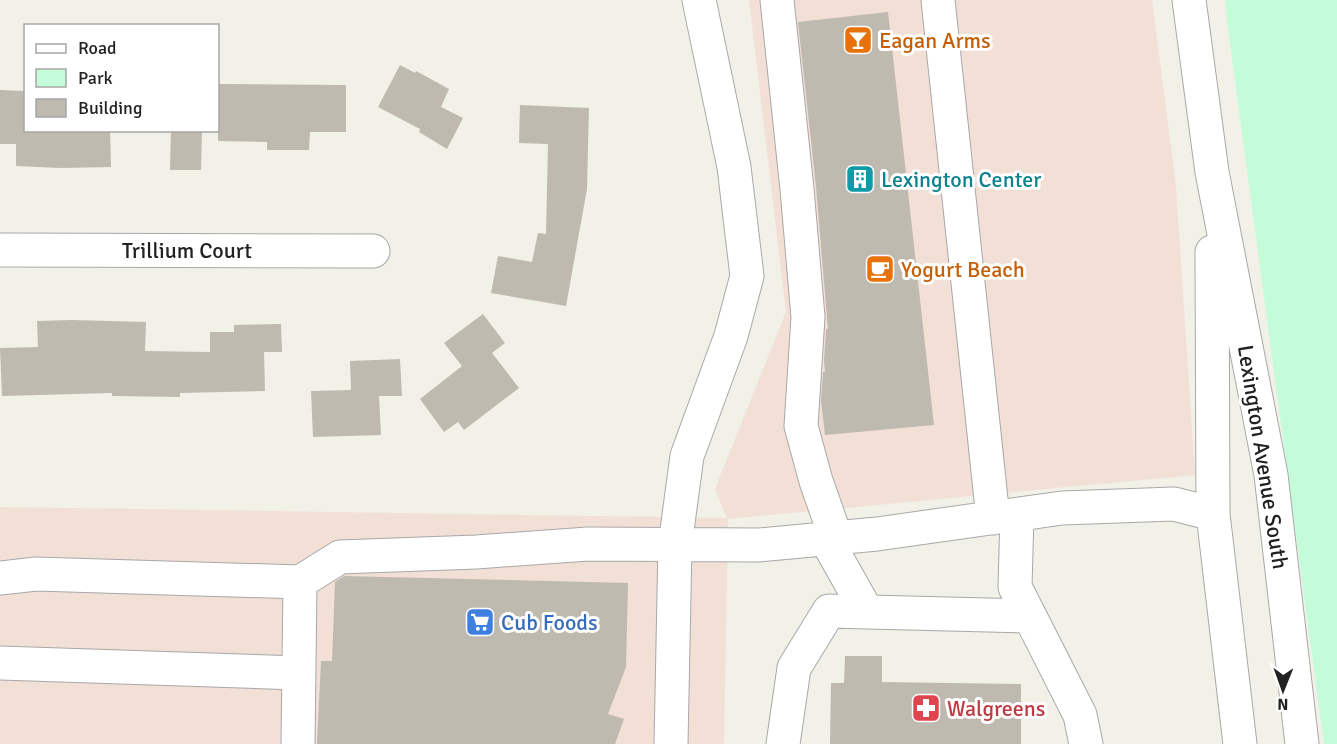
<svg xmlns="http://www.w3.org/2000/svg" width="1337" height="744" font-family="Signika,sans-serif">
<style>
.commercial{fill:#f2dfd6}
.park{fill:#c4fbd8}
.building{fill:#bebab0}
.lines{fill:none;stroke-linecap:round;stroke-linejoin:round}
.minor-casing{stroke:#a8a8a8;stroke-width:35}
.minor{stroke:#fff;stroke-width:33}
.labels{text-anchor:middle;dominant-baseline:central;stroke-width:6;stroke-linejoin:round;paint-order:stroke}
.food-label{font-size:22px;fill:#c56008;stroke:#fff;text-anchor:start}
.culture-label{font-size:22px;fill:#0d838f;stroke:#fff;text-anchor:start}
.street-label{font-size:22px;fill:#212121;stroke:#fff}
.shop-label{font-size:22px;fill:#366cbe;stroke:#fff;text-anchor:start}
.health-label{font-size:22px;fill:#be3a42;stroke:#fff;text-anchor:start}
</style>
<rect width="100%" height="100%" fill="#f1f1e7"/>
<path class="commercial" d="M 749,0 L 1152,0 L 1176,186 L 1195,475 L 728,519 L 724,744 L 0,744 L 0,507 L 727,518 L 715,489 L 786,312 Z"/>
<path class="park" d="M 1225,0 L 1337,0 L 1337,744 L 1324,744 L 1228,29 Z"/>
<path class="building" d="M 888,12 L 934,425 L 825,435 L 821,400 L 823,372 L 825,372 L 824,361 L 826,329 L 828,329 L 816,187 L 798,22 Z
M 400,65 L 415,73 L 416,71 L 449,89 L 441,107 L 463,118 L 447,149 L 419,132 L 420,129 L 378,107 Z
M 218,84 L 346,85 L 346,132 L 310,132 L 309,150 L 267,150 L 267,142 L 218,141 Z
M 0,90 L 26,91 L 26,130 L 110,130 L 111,167 L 61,168 L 16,166 L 16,144 L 0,144 Z
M 520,105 L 589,108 L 587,189 L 566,306 L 491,293 L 498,256 L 532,262 L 538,233 L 546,234 L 548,144 L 519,143 Z
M 171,130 L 202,130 L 201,170 L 170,170 Z
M 483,314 L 505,343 L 492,353 L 519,388 L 464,430 L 458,422 L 444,432 L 420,399 L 462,366 L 444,343 Z
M 72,320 L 146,322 L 145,351 L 210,352 L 210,332 L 234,332 L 234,325 L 281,324 L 282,352 L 264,352 L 265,391 L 180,393 L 180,397 L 112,396 L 112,393 L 2,396 L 0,348 L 38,347 L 37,321 Z
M 400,359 L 402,396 L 379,396 L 381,435 L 313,437 L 311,391 L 351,390 L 350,361 Z
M 344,576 L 628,583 L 626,667 L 608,714 L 624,719 L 615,744 L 317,744 L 321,661 L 332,661 L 335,582 Z
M 845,656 L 882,656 L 882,682 L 1021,684 L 1021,744 L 830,744 L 831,683 L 844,683 Z"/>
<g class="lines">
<g class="minor-casing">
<path id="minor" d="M 777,0 L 797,189 L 808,317 L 801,426 L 816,481 L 836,538
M 938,0 L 993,518
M 1189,0 L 1212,172 L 1271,475 L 1302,744
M 0,250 L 373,251
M 1212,252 L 1213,514 L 1240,744
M 1017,515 L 1015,587 L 1080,715 L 1086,744
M 826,539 L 867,612
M 0,578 L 36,574 L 300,582
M 0,663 L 299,673
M 298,744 L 300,582 L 340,557 L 476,552 L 588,544 L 759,545 L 877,534 L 1062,508 L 1174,504 L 1213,514
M 671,744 L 675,545 L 687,456 L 731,336 L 747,276 L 734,167 L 699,0
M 783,744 L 794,668 L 829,611 L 1030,616"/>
</g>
<use href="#minor" class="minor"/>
</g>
<defs>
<g id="bar-square" transform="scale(1.5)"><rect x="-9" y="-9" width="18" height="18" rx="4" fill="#e8710a" stroke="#fff"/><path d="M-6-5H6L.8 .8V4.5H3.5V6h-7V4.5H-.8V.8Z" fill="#fff"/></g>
<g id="building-square" transform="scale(1.5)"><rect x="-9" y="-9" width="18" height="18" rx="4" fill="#0f9aa8" stroke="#fff"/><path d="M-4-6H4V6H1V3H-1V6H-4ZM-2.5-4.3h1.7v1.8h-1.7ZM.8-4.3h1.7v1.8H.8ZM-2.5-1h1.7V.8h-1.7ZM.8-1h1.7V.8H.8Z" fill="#fff"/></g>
<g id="cafe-square" transform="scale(1.5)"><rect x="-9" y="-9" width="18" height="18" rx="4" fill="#e8710a" stroke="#fff"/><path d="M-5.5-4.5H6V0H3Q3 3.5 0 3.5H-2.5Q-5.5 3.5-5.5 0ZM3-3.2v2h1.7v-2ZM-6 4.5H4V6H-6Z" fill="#fff"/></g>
<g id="supermarket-square" transform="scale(1.5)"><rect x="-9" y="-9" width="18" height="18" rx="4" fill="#3f7fe0" stroke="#fff"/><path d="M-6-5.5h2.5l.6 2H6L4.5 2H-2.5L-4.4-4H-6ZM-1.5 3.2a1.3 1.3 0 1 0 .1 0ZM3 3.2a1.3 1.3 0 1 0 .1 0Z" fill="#fff"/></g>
<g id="pharmacy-square" transform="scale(1.5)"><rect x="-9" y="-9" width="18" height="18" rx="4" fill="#e0444e" stroke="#fff"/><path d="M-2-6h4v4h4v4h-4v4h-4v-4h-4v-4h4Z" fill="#fff"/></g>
</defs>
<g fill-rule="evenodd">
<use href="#bar-square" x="858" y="40"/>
<use href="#building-square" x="860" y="179"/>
<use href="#cafe-square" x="880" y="269"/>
<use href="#supermarket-square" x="480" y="622"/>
<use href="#pharmacy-square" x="926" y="708"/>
</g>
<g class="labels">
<g class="food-label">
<text x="879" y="40">Eagan Arms</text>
<text x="901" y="269">Yogurt Beach</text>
</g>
<g class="culture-label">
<text x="881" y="179">Lexington Center</text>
</g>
<g class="street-label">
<text x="187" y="250">Trillium Court</text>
<text transform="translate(1263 457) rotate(81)">Lexington Avenue South</text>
</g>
<g class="shop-label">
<text x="501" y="622">Cub Foods</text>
</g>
<g class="health-label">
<text x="947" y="708">Walgreens</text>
</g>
</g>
<rect x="24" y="24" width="195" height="108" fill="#ffffff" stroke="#a6a6a6" stroke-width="1.5"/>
<rect x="36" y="44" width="30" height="9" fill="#ffffff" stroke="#a6a6a6" stroke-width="1.5"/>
<text x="78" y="54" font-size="18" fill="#212121">Road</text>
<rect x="36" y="69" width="30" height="18" fill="#c4fbd8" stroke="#a6a6a6" stroke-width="1.5"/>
<text x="78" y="84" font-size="18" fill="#212121">Park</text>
<rect x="36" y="99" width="30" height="18" fill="#bebab0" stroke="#a6a6a6" stroke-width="1.5"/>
<text x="78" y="114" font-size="18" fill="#212121">Building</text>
<g transform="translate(1283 690) rotate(181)" stroke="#ffffff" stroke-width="4.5" paint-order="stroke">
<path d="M0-4.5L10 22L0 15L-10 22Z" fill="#212121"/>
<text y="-9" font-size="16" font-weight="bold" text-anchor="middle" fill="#212121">N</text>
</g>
</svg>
